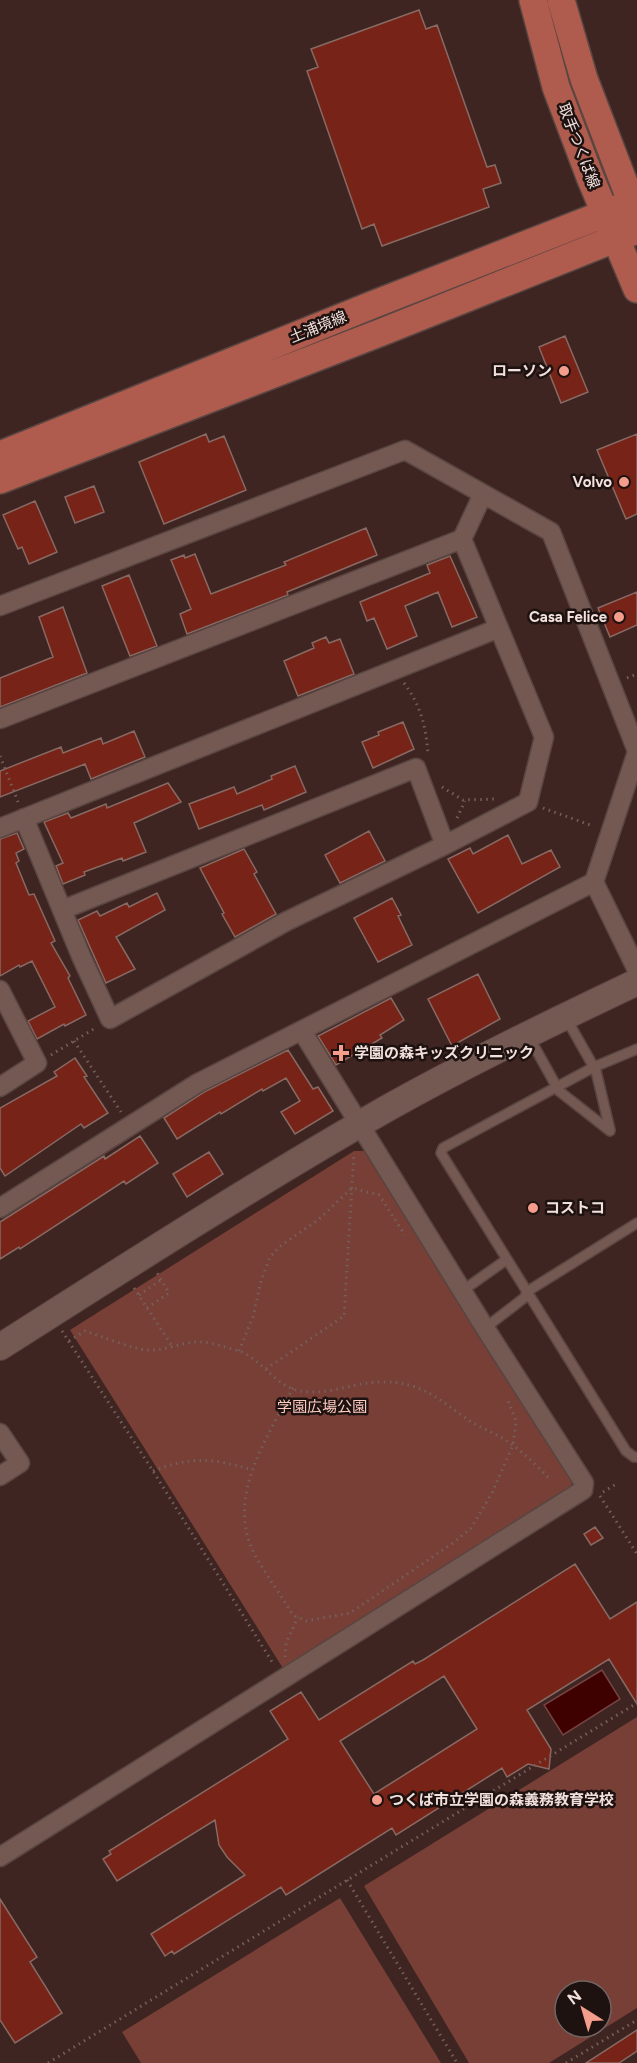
<svg xmlns="http://www.w3.org/2000/svg" width="637" height="2063" font-family="Figtree,'Noto Sans JP',sans-serif">
<style>
.green{fill:#773f36;fill-rule:evenodd}
.water{fill:#3f0000;stroke:#744342;stroke-width:1.5}
.building{fill:#772317;stroke:#876a64;stroke-width:1.5;fill-rule:evenodd}
.lines{fill:none;stroke-linecap:round;stroke-linejoin:round}
.lane-casing{stroke:#594541;stroke-width:12}
.street-casing{stroke:#594541;stroke-width:21}
.secondary-casing{stroke:#594541;stroke-width:28}
.primary-casing{stroke:#594541;stroke-width:30}
.path{stroke:#765f5b;stroke-width:3;stroke-dasharray:1.5 4.5;stroke-linecap:butt}
.lane{stroke:#745852;stroke-width:9}
.street{stroke:#745852;stroke-width:18}
.secondary{stroke:#745852;stroke-width:26}
.primary{stroke:#af5b4d;stroke-width:27}
.poi-dot{fill:#f49d8d;stroke:#1d1210;stroke-width:2}
.labels{text-anchor:middle;dominant-baseline:central;stroke-width:5;stroke-linejoin:round;paint-order:stroke}
.street-label{font-size:15px;fill:#f1e0dc;stroke:#1d1210}
.poi-label{font-size:15px;font-weight:bold;fill:#f1e0dc;stroke:#1d1210;text-anchor:end}
.park-label{font-size:15px;fill:#fecbc1;stroke:#1d1210}
</style>
<rect width="100%" height="100%" fill="#3e2521"/>
<path class="green" d="M 354,1151 L 364,1151 L 572,1482 L 571,1488 L 284,1670 L 70,1330 Z
M 637,1717 L 637,2008 L 549,2063 L 469,2063 L 364,1886 ZM 565,1991 L 601,1991 L 601,2027 L 565,2027 Z
M 340,1898 L 441,2063 L 141,2063 L 122,2032 Z"/>
<path class="water" d="M 602,1670 L 620,1699 L 563,1735 L 544,1705 Z"/>
<path class="building" d="M 419,10 L 426,29 L 437,25 L 487,167 L 495,165 L 501,183 L 483,189 L 489,207 L 382,246 L 374,224 L 362,229 L 307,71 L 318,67 L 311,49 Z
M 565,336 L 588,392 L 561,403 L 539,347 Z
M 206,434 L 209,442 L 224,436 L 246,490 L 164,524 L 139,462 Z
M 637,434 L 637,514 L 626,519 L 597,450 Z
M 94,486 L 104,512 L 75,523 L 65,497 Z
M 35,501 L 57,552 L 29,564 L 22,547 L 18,549 L 3,515 Z
M 366,528 L 377,555 L 287,592 L 288,595 L 187,634 L 180,614 L 191,609 L 171,560 L 184,555 L 185,558 L 195,554 L 211,594 L 286,565 L 284,562 Z
M 450,556 L 477,617 L 452,627 L 438,592 L 405,606 L 417,636 L 387,649 L 374,618 L 367,621 L 360,602 L 430,573 L 427,565 Z
M 129,575 L 157,646 L 130,656 L 102,586 Z
M 637,592 L 637,625 L 610,637 L 598,608 Z
M 63,607 L 87,673 L 0,707 L 0,678 L 53,657 L 39,617 Z
M 326,637 L 329,643 L 340,639 L 354,674 L 298,696 L 284,661 L 314,648 L 312,643 Z
M 403,722 L 414,749 L 373,768 L 362,742 L 379,735 L 378,732 Z
M 134,731 L 145,757 L 91,779 L 85,764 L 0,797 L 0,771 L 61,747 L 63,753 L 101,738 L 103,744 Z
M 295,766 L 306,792 L 264,810 L 262,805 L 199,829 L 189,804 L 234,787 L 237,794 L 272,779 L 271,776 Z
M 168,783 L 181,802 L 134,823 L 146,852 L 123,861 L 122,858 L 84,872 L 85,875 L 63,884 L 56,866 L 63,863 L 44,822 L 68,813 L 71,818 L 106,804 L 107,808 Z
M 369,831 L 385,861 L 340,883 L 325,855 Z
M 17,833 L 24,849 L 16,853 L 19,861 L 16,863 L 29,895 L 34,894 L 55,941 L 51,943 L 70,976 L 68,978 L 86,1015 L 65,1026 L 64,1024 L 37,1039 L 28,1021 L 55,1007 L 32,961 L 20,967 L 19,965 L 0,976 L 0,839 Z
M 508,835 L 522,864 L 551,850 L 560,867 L 478,913 L 448,859 L 470,848 L 473,854 Z
M 244,849 L 257,872 L 254,874 L 276,914 L 235,937 L 222,914 L 224,913 L 200,868 Z
M 157,893 L 165,910 L 116,937 L 135,969 L 106,983 L 78,920 L 97,911 L 100,916 L 127,903 L 129,907 Z
M 392,898 L 401,915 L 398,916 L 412,945 L 378,962 L 354,918 Z
M 478,974 L 500,1019 L 452,1046 L 428,999 Z
M 391,998 L 404,1020 L 380,1035 L 382,1038 L 336,1065 L 318,1036 Z
M 288,1050 L 313,1089 L 318,1087 L 333,1111 L 295,1134 L 281,1112 L 300,1101 L 286,1078 L 263,1091 L 262,1089 L 221,1114 L 220,1112 L 177,1139 L 164,1118 L 204,1092 Z
M 75,1058 L 87,1076 L 84,1077 L 108,1113 L 84,1128 L 81,1124 L 5,1176 L 0,1168 L 0,1108 L 57,1076 L 54,1072 Z
M 140,1136 L 158,1163 L 126,1184 L 124,1181 L 20,1249 L 19,1247 L 0,1259 L 0,1222 L 104,1156 L 105,1159 Z
M 209,1152 L 223,1174 L 187,1197 L 173,1174 Z
M 595,1527 L 603,1538 L 591,1545 L 584,1534 Z
M 575,1564 L 610,1619 L 637,1602 L 637,1704 L 609,1659 L 527,1710 L 551,1749 L 549,1769 L 528,1764 L 507,1777 L 502,1768 L 396,1835 L 392,1828 L 286,1895 L 281,1887 L 174,1954 L 172,1951 L 165,1956 L 151,1934 L 245,1875 L 227,1857 L 219,1845 L 215,1820 L 117,1881 L 103,1859 L 111,1854 L 109,1851 L 288,1739 L 270,1711 L 301,1692 L 319,1720 L 413,1661 L 415,1664 L 423,1660 ZM 444,1676 L 477,1729 L 374,1794 L 340,1741 Z
M 0,1899 L 37,1957 L 30,1962 L 62,2013 L 15,2043 L 0,2020 Z
M 637,2030 L 637,2051 L 619,2063 L 586,2063 Z"/>
<g class="lines">
<g class="lane-casing">
<path id="lane" d="M 566,1018 L 596,1071 L 610,1130
M 529,1037 L 559,1091 L 610,1131
M 637,1049 L 594,1067 L 443,1148 L 441,1153 L 626,1451 L 634,1457 L 637,1457
M 462,1291 L 506,1260
M 485,1328 L 524,1298 L 528,1291 L 637,1223"/>
</g>
<g class="street-casing">
<path id="street" d="M 462,539 L 483,494
M 0,606 L 405,450 L 551,532 L 637,751
M 0,719 L 462,539 L 544,737 L 528,802 L 445,845 L 287,921 L 110,1019 L 81,956 L 24,818
M 0,828 L 499,628
M 594,882 L 637,970
M 62,910 L 416,768 L 445,845
M 0,990 L 37,1063 L 0,1087
M 0,1208 L 198,1083 L 594,882 L 637,752
M 0,1433 L 20,1463 L 0,1476
M 0,1857 L 583,1490 L 584,1483 L 485,1328 L 302,1031"/>
</g>
<g class="secondary-casing">
<path id="secondary" d="M 0,1347 C 127,1266 255,1184 386,1109 C 468,1063 553,1022 637,982"/>
</g>
<g class="primary-casing">
<path id="primary" d="M 533,0 L 556,87 L 590,177 L 637,289
M 561,0 L 584,79 L 637,217
M 0,455 L 372,305 L 637,201
M 0,480 L 382,332 L 637,230"/>
</g>
<path class="path" d="M 627,678 L 637,674
M 404,683 C 421,706 426,726 428,755
M 0,756 L 18,802
M 442,787 L 463,800 L 494,799
M 543,808 L 593,826
M 457,818 L 465,801
M 74,1041 L 121,1112
M 51,1055 L 97,1027
M 134,1288 L 172,1346
M 139,1295 L 161,1280
M 147,1308 L 169,1293 L 156,1271
M 62,1331 L 153,1471 L 274,1665
M 69,1341 L 85,1331 C 101,1336 136,1351 151,1350 C 166,1350 181,1343 196,1342 C 209,1341 223,1347 236,1350 C 261,1357 274,1386 300,1391 C 328,1396 354,1382 381,1382 C 422,1381 439,1400 470,1421 C 484,1430 501,1435 514,1446 C 526,1455 540,1469 550,1479
M 239,1351 L 253,1317 L 261,1281 L 270,1257 L 279,1247 L 318,1220 L 352,1188 L 379,1195 L 405,1235
M 266,1369 L 344,1316 L 354,1153
M 293,1388 C 266,1440 224,1499 256,1557 C 267,1576 280,1594 291,1612 L 295,1616 L 306,1621 L 350,1613 L 453,1543 L 471,1528 L 492,1493 L 513,1445 L 516,1421 L 508,1401
M 153,1471 C 192,1456 213,1458 252,1470
M 603,1492 L 618,1483
M 600,1496 L 637,1554
M 285,1657 L 286,1643 L 298,1617
M 347,1880 L 457,2063
M 48,2063 L 637,1703
M 566,2063 L 637,2020"/>
<use href="#lane" class="lane"/>
<use href="#street" class="street"/>
<use href="#secondary" class="secondary"/>
<use href="#primary" class="primary"/>
</g>
<g class="poi-dot">
<circle cx="564" cy="371" r="6"/>
<circle cx="624" cy="482" r="6"/>
<circle cx="619" cy="617" r="6"/>
<path d="M338 1044h6v6h6v6h-6v6h-6v-6h-6v-6h6z"/>
<circle cx="533" cy="1208" r="6"/>
<circle cx="377" cy="1800" r="6"/>
</g>
<g class="labels">
<g class="street-label">
<text transform="translate(579 146) rotate(69)">取手つくば線</text>
<text transform="translate(318 327) rotate(-22)">土浦境線</text>
</g>
<g class="poi-label">
<text x="552" y="371">ローソン</text>
<text x="612" y="482">Volvo</text>
<text x="607" y="617">Casa Felice</text>
<text x="354" y="1053" text-anchor="start">学園の森キッズクリニック</text>
<text x="545" y="1208" text-anchor="start">コストコ</text>
<text x="389" y="1800" text-anchor="start">つくば市立学園の森義務教育学校</text>
</g>
<g class="park-label">
<text x="322" y="1407">学園広場公園</text>
</g>
</g>
<g transform="translate(583 2009) rotate(323)"><circle r="28" fill="#1d1210" stroke="#726462" stroke-width="1.5"/>
<path d="M0-4.5L10 22L0 15L-10 22Z" fill="#f49d8d"/>
<text y="-9" font-size="16" font-weight="bold" text-anchor="middle" fill="#f1e0dc">N</text>
</g>
</svg>
